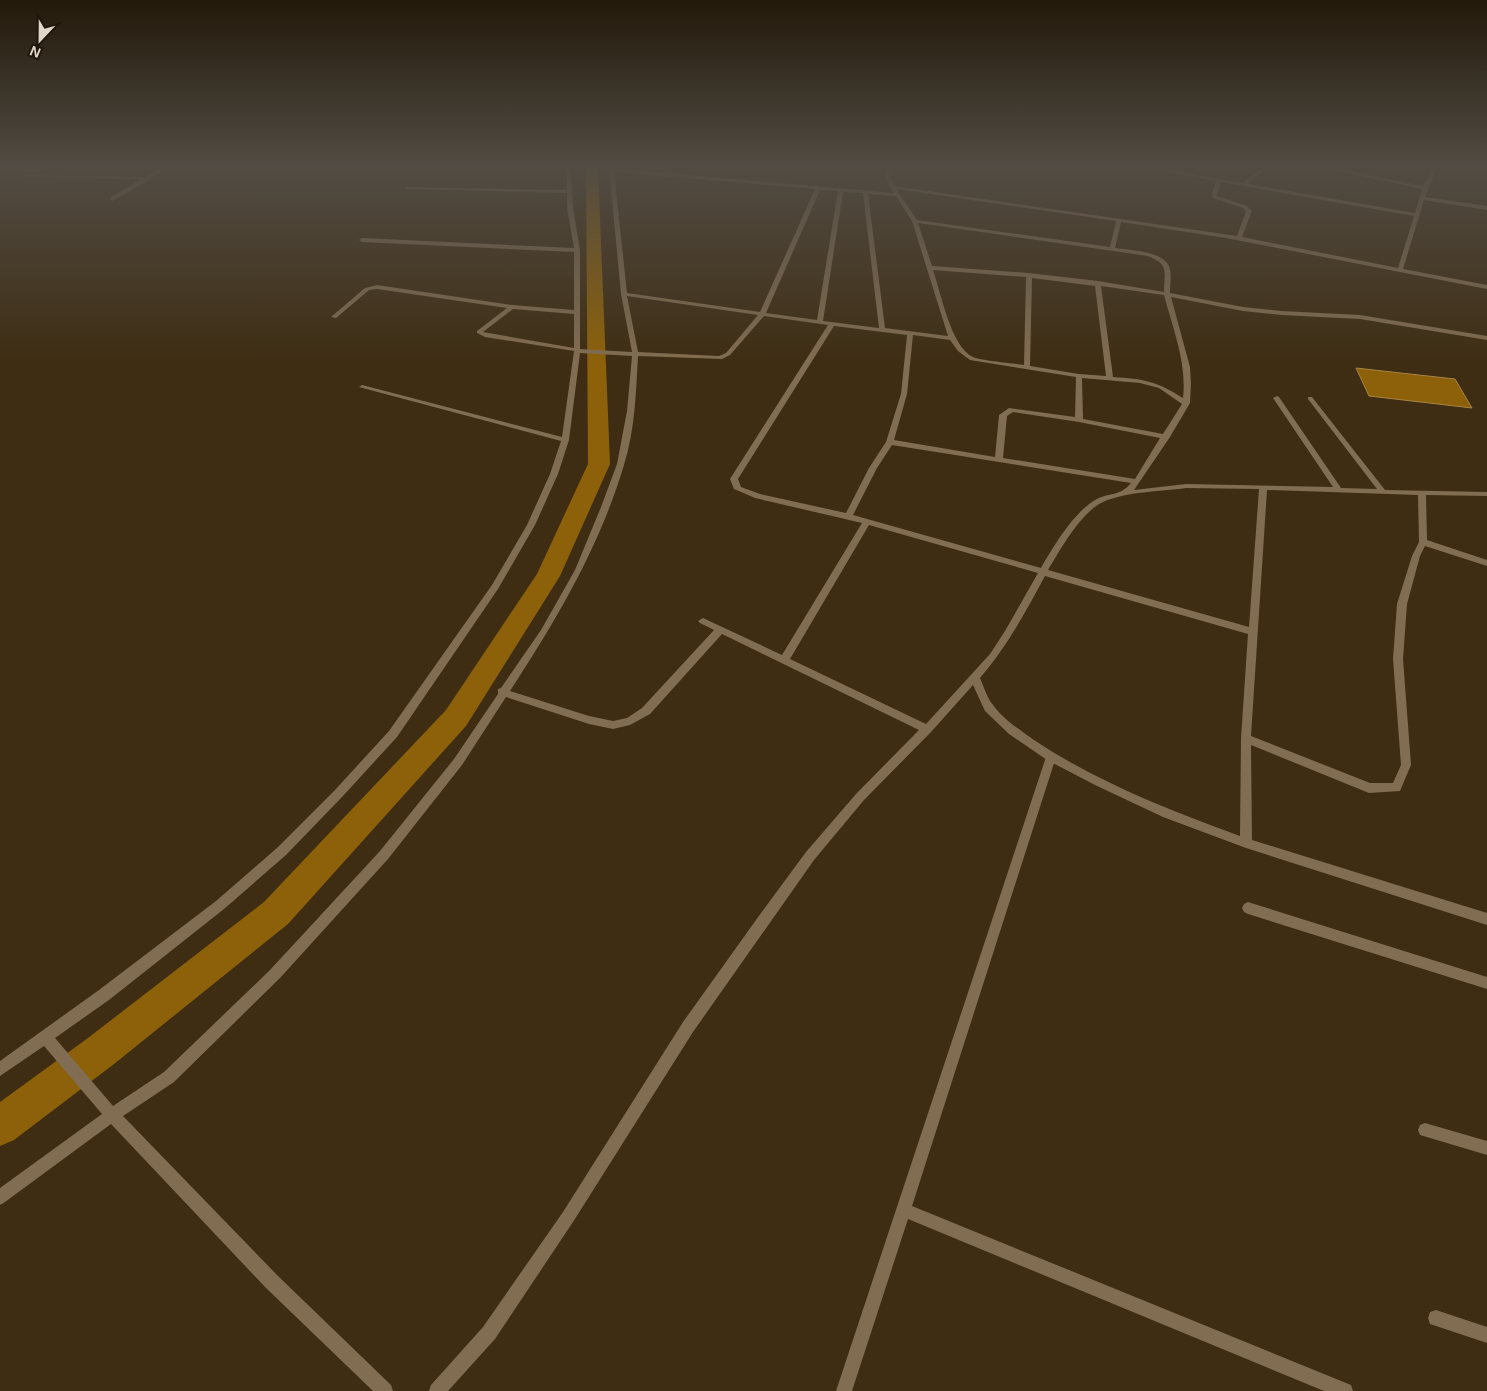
<svg xmlns="http://www.w3.org/2000/svg" width="1487" height="1391" font-family="Arial,sans-serif">
<style>
.water{fill:#8d6109;stroke:#a68442}
.lines{fill:none;stroke-linecap:round;stroke-linejoin:round}
.canal{fill:#8d6109;fill-rule:evenodd}
.service{fill:#816d51;fill-rule:evenodd}
.minor{fill:#816d51;fill-rule:evenodd}
</style>
<rect width="100%" height="100%" fill="#3e2d13"/>
<path class="water" d="M 1356,368 L 1455,379 L 1472,408 L 1369,396 Z"/>
<g class="lines">
<path class="canal" d="M 586,168 L 598,168 L 610,464 L 560,576 L 466,726 L 288,924 L 114,1064 L 14,1140 L 0,1146 L 0,1102 L 88,1038 L 264,902 L 446,710 L 537,574 L 588,464 Z"/>
<path class="service" d="M 1051,753 L 1055,754 L 1056,757 L 912,1206 L 1351,1385 L 1353,1391 L 1324,1391 L 908,1219 L 852,1391 L 836,1391 L 1046,757 L 1047,754 Z"/>
<path class="minor" d="M 159,168 L 165,168 L 151,179 L 112,201 L 110,198 L 141,179 L 24,177 L 22,176 L 24,175 L 146,177 Z
M 541,168 L 602,168 L 571,169 L 573,208 L 580,250 L 580,349 L 632,352 L 621,294 L 609,168 L 894,193 L 890,187 L 883,168 L 887,168 L 894,186 L 1237,236 L 1246,211 L 1243,208 L 1213,198 L 1212,194 L 1216,181 L 1146,168 L 1158,168 L 1243,183 L 1262,168 L 1267,168 L 1248,184 L 1415,213 L 1422,189 L 1323,168 L 1334,168 L 1423,186 L 1432,168 L 1437,168 L 1425,197 L 1487,206 L 1487,210 L 1424,200 L 1403,269 L 1487,285 L 1487,289 L 1226,238 L 1121,222 L 1115,248 C 1129,250 1162,251 1169,266 C 1172,272 1170,285 1170,293 L 1243,307 L 1281,311 L 1360,315 L 1487,336 L 1487,340 L 1360,319 L 1281,315 L 1243,311 L 1171,297 L 1190,367 L 1191,384 L 1190,403 L 1170,437 L 1134,490 L 1186,484 L 1333,487 L 1273,398 L 1277,396 L 1279,397 L 1341,488 L 1377,489 L 1308,399 L 1308,397 L 1312,397 L 1385,490 L 1487,492 L 1487,496 L 1426,495 L 1427,540 L 1487,560 L 1487,566 L 1425,546 L 1420,556 L 1407,604 L 1403,659 L 1411,765 L 1400,791 L 1369,793 L 1251,745 L 1252,840 L 1487,913 L 1487,925 L 1246,848 L 1163,817 L 1095,785 L 1047,760 L 1009,734 L 985,711 L 973,685 L 931,732 L 864,800 L 814,860 L 693,1032 L 573,1222 L 495,1339 L 448,1391 L 429,1391 L 431,1385 L 483,1327 L 563,1212 L 683,1022 L 761,913 L 806,852 L 856,794 L 919,730 L 722,634 L 650,714 L 630,725 L 613,729 L 589,724 L 506,697 L 462,765 L 388,859 L 280,978 L 174,1082 L 123,1116 L 277,1275 L 391,1385 L 393,1391 L 373,1391 L 265,1287 L 111,1124 L 5,1202 L 0,1205 L 0,1188 L 102,1114 L 44,1046 L 0,1076 L 0,1061 L 99,990 L 216,901 L 278,847 L 335,790 L 389,731 L 492,585 L 527,525 L 550,474 L 561,441 L 359,387 L 362,385 L 562,437 L 574,351 L 485,337 L 477,333 L 477,331 L 507,308 L 377,289 L 369,290 L 336,318 L 331,317 L 365,288 L 377,285 L 512,305 L 574,310 L 574,252 L 362,242 L 359,240 L 362,238 L 574,248 L 567,208 L 567,193 L 406,189 L 404,188 L 406,187 L 567,190 L 567,169 ZM 614,172 L 815,189 L 760,312 L 627,293 ZM 1221,182 L 1414,216 L 1398,268 L 1242,237 L 1252,211 L 1247,206 L 1217,196 ZM 896,189 L 1116,221 L 1110,247 L 917,220 ZM 820,190 L 838,191 L 817,320 L 766,313 ZM 843,192 L 863,193 L 879,328 L 823,321 ZM 868,194 L 896,196 L 912,221 L 948,336 L 885,328 ZM 918,223 L 1148,256 C 1170,265 1164,271 1164,292 L 1098,281 L 1029,273 L 932,266 ZM 933,270 L 1026,277 L 1024,365 C 1012,363 982,361 973,357 C 951,347 941,293 933,270 ZM 1032,278 L 1095,286 L 1106,376 L 1079,374 L 1030,366 ZM 1101,286 L 1164,295 C 1173,329 1187,363 1183,398 C 1156,381 1144,379 1113,377 ZM 627,296 L 758,315 L 726,353 L 719,356 L 638,352 ZM 513,309 L 574,314 L 574,348 L 483,332 ZM 764,316 L 828,325 L 730,479 L 734,489 L 755,498 L 862,523 L 782,655 L 703,618 L 698,621 L 700,623 L 714,630 L 642,708 L 627,718 L 613,721 L 589,716 L 510,691 C 557,619 599,548 624,465 C 635,430 636,392 638,356 L 722,359 L 730,355 ZM 834,326 L 907,335 L 901,394 L 886,442 L 869,468 L 846,513 L 760,494 L 741,487 L 738,479 ZM 913,335 L 950,340 L 958,351 L 970,360 L 1076,377 L 1075,417 L 1009,408 L 999,415 L 995,457 L 894,440 L 907,394 ZM 580,353 L 632,356 L 627,411 L 617,464 L 601,507 L 575,570 L 541,630 L 501,688 L 498,689 L 498,694 L 454,759 L 380,851 L 270,970 L 164,1072 L 113,1106 L 55,1038 L 109,1000 L 224,909 L 286,855 L 343,796 L 397,737 L 498,589 L 535,525 L 558,474 L 569,440 ZM 1082,378 L 1140,383 L 1159,388 L 1182,404 L 1163,434 L 1083,419 ZM 1013,412 L 1079,422 L 1160,438 L 1135,479 L 1003,458 L 1007,416 ZM 892,445 L 1131,483 C 1119,497 1111,492 1097,499 C 1075,510 1053,547 1041,568 L 853,515 L 877,468 ZM 1186,488 L 1259,489 L 1249,627 L 1048,570 C 1060,550 1081,512 1103,502 C 1128,491 1159,492 1186,488 ZM 1267,490 L 1418,495 L 1419,542 L 1412,556 L 1397,604 L 1393,659 L 1401,765 L 1393,783 L 1370,783 L 1251,736 ZM 869,525 L 1038,573 L 1005,631 L 990,654 L 926,724 L 790,659 ZM 1045,576 L 1248,634 L 1241,738 L 1240,836 C 1169,810 1097,782 1034,740 C 1020,730 1003,719 993,705 C 987,698 984,687 980,678 C 1007,647 1026,611 1045,576 Z
M 1248,902 L 1487,977 L 1487,989 L 1248,914 L 1244,912 L 1242,908 L 1244,904 Z
M 1425,1123 L 1487,1141 L 1487,1155 L 1420,1135 L 1418,1130 L 1420,1125 Z
M 1436,1310 L 1487,1327 L 1487,1343 L 1430,1324 L 1428,1318 L 1430,1312 Z"/>
</g>
<linearGradient id="sky" x2="0" y2="1"><stop stop-color="#22190a"/><stop offset="0.46" stop-color="#524c44"/><stop offset="1" stop-color="#524c44" stop-opacity="0"/></linearGradient>
<rect width="1487" height="363" fill="url(#sky)"/>
<g transform="translate(40 40) rotate(202)" stroke="#1f170c" stroke-width="4" paint-order="stroke">
<path d="M0-4L9 19L0 12L-9 19Z" fill="#e1d7c8"/>
<text y="-8" font-size="14" font-weight="bold" text-anchor="middle" fill="#e1d7c8">N</text>
</g>
</svg>
